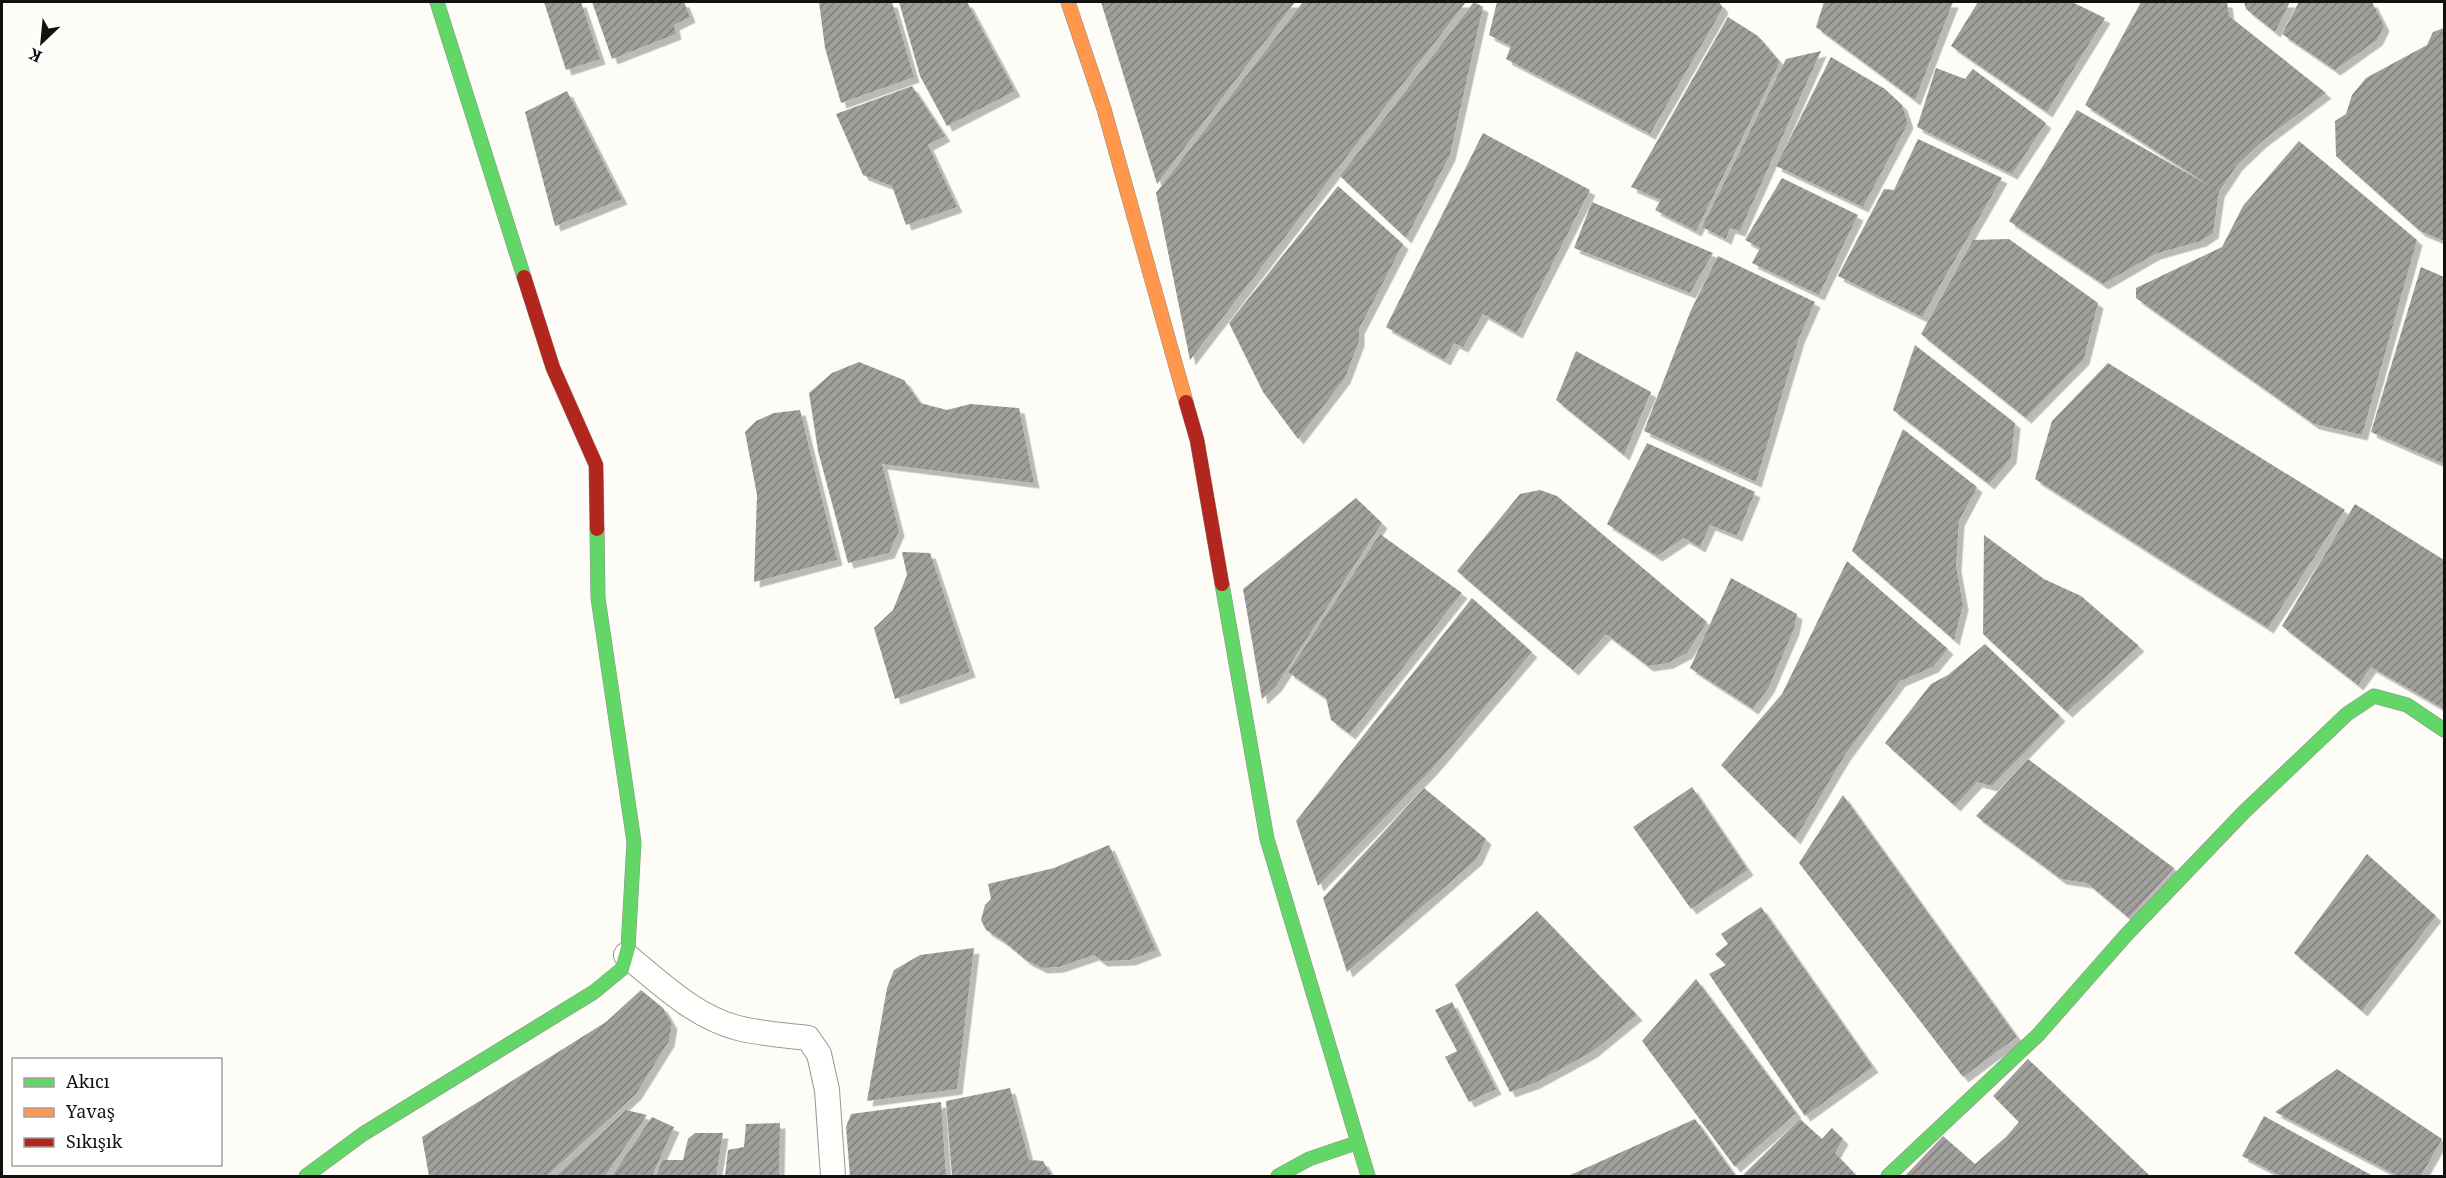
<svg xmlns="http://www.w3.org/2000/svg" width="2446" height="1178" font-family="'Noto Serif',serif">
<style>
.building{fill:url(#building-hatch);filter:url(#shadow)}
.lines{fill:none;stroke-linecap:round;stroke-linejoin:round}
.street-casing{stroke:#979795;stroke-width:26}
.fast-casing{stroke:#8e8d8b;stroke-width:15}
.slow-casing{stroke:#8e8d8b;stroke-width:15}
.jam-casing{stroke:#8e8d8b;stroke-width:15}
.street{stroke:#fffffe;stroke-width:24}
.fast{stroke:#63d668;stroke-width:14}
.slow{stroke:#ff974d;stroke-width:14}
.jam{stroke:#b3261e;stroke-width:14}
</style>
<defs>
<pattern id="building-hatch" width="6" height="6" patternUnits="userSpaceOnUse" patternTransform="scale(1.5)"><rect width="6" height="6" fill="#a19f9c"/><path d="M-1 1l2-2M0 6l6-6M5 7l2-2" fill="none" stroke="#82807e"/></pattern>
<filter id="shadow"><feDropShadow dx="5.5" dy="5.5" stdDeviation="0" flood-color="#0004"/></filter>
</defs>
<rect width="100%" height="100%" fill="#fdfcf7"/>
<path class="building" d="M 544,2 L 581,2 L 600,59 L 566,70 Z
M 592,2 L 684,2 L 690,17 L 674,25 L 676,34 L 612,59 Z
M 819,2 L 892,2 L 914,77 L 841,103 L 825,48 Z
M 899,2 L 967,2 L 1015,91 L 947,126 L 920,76 Z
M 1101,2 L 1295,2 L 1157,184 Z
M 1303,2 L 1466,2 L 1190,360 L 1156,193 Z
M 1474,2 L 1483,7 L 1450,155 L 1406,238 L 1340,176 Z
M 1497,2 L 1719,2 L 1723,8 L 1650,134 L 1506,59 L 1511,46 L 1489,35 Z
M 1824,2 L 1953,2 L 1915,100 L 1816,27 Z
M 1978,2 L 2072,2 L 2105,18 L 2047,112 L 1951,46 Z
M 2141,2 L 2227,2 L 2229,16 L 2326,93 L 2261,142 L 2237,165 L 2219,192 L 2213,233 L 2201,241 L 2155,254 L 2103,284 L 2009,221 L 2077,110 L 2210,186 L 2085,105 Z
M 2244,2 L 2290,2 L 2275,32 L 2246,9 Z
M 2299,2 L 2372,2 L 2384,26 L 2377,40 L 2335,70 L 2282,34 Z
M 1728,17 L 1758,36 L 1780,62 L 1696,231 L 1655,210 L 1661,200 L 1631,187 Z
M 2444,28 L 2444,241 L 2420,231 L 2336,156 L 2335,121 L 2346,114 L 2352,95 L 2366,78 L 2427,45 L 2433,32 Z
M 1821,51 L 1740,231 L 1730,228 L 1726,239 L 1702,227 L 1786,59 Z
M 1831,57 L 1885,89 L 1902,105 L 1908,123 L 1863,207 L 1776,166 Z
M 1936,68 L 1965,79 L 1973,69 L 2046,123 L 2012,174 L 1917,127 Z
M 912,86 L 945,136 L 928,145 L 957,207 L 906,225 L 892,186 L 863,175 L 836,114 Z
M 567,91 L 622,199 L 555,226 L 525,112 Z
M 1483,133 L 1590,190 L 1517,333 L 1483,314 L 1463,347 L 1454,343 L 1445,360 L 1386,327 Z
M 1918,139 L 2002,178 L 1922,317 L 1838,276 L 1884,189 L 1894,190 Z
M 2299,141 L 2417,240 L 2362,435 L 2314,424 L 2136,298 L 2136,288 L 2222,247 L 2243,206 Z
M 1782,178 L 1858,215 L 1819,295 L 1752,263 L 1760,248 L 1745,240 Z
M 1338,186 L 1403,244 L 1359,329 L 1359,341 L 1345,378 L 1298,439 L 1263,392 L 1229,323 Z
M 1592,202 L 1713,253 L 1690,293 L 1574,248 Z
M 2009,239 L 2098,303 L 2084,359 L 2026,418 L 1921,334 L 1973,240 Z
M 1718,256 L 1815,302 L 1799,338 L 1756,482 L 1644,431 L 1691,310 Z
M 2421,267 L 2444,277 L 2444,464 L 2371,432 Z
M 1915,345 L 2015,423 L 2011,458 L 1989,484 L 1893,410 Z
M 1576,351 L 1651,392 L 1624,455 L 1556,400 Z
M 859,362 L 904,380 L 920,403 L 947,410 L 970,404 L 1019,408 L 1034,483 L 882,464 L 899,531 L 889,553 L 848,563 L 818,451 L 809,393 L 832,373 Z
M 2108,363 L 2345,510 L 2268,628 L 2035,479 L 2052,421 Z
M 800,410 L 837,560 L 754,582 L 757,495 L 745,432 L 756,421 L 774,413 Z
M 1903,429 L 1977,487 L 1959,521 L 1956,566 L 1963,605 L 1954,640 L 1852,551 Z
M 1647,443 L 1755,492 L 1737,536 L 1710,525 L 1700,547 L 1684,538 L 1657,556 L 1607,524 Z
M 1540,490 L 1557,496 L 1707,622 L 1687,653 L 1668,663 L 1648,666 L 1606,634 L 1573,670 L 1457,571 L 1520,494 Z
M 1356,498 L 1382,523 L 1276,686 L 1262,699 L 1243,589 Z
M 2355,504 L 2444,560 L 2444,709 L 2371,667 L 2358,685 L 2282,626 Z
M 1380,534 L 1462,593 L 1350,734 L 1331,720 L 1326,698 L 1288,672 Z
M 1984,535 L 2044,579 L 2081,596 L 2139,646 L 2067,712 L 1983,634 Z
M 902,552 L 930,553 L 970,672 L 895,699 L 874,628 L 893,610 L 907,575 Z
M 1847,561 L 1948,649 L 1933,667 L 1900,681 L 1845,755 L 1795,839 L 1721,765 L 1782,694 Z
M 1731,578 L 1797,614 L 1794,629 L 1769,687 L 1753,709 L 1690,668 Z
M 1472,598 L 1532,652 L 1432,769 L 1318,886 L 1296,821 Z
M 1985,644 L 2060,716 L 1992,786 L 1977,782 L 1955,806 L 1885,743 L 1931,684 L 1948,675 Z
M 2028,759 L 2174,868 L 2129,918 L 2087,883 L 2061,879 L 1976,816 Z
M 1692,787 L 1748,870 L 1691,909 L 1633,827 Z
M 1424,788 L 1486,839 L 1477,859 L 1347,972 L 1323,898 Z
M 1843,795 L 2017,1037 L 1963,1077 L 1799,863 Z
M 1109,845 L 1156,950 L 1130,960 L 1102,961 L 1094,955 L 1059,967 L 1042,968 L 1026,960 L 1002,940 L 986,930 L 981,920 L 985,905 L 991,899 L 988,884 L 1054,868 Z
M 2367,854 L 2436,916 L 2362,1011 L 2294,953 Z
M 1761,907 L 1873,1067 L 1805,1116 L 1709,974 L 1726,965 L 1715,954 L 1728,944 L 1721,934 Z
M 1537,911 L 1637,1015 L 1592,1052 L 1535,1083 L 1510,1092 L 1455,985 Z
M 974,948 L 957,1089 L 867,1101 L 887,988 L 894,970 L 920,955 Z
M 1696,979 L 1796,1113 L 1735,1167 L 1642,1041 Z
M 641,990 L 663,1008 L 672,1024 L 669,1041 L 636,1094 L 547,1176 L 429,1176 L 422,1137 L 606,1022 Z
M 1452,1002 L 1496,1089 L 1469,1102 L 1445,1057 L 1457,1051 L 1435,1010 Z
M 2028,1059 L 2150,1176 L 1905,1176 L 1943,1136 L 1975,1164 L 2006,1137 L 2019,1122 L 1993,1096 Z
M 2337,1069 L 2442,1139 L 2421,1176 L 2398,1176 L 2275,1112 Z
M 1010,1088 L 1029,1160 L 1043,1161 L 1052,1176 L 952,1176 L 946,1101 Z
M 941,1102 L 946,1176 L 850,1176 L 846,1127 L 851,1114 Z
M 626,1110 L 647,1115 L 605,1176 L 556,1176 Z
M 2264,1116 L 2373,1176 L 2281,1176 L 2242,1156 Z
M 652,1117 L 674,1127 L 652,1176 L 612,1176 Z
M 1695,1119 L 1734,1174 L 1732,1176 L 1568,1176 Z
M 1800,1119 L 1822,1139 L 1832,1128 L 1843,1139 L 1835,1153 L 1857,1176 L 1742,1176 Z
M 780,1123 L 779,1176 L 725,1176 L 728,1150 L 744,1147 L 746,1124 Z
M 695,1133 L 723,1133 L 716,1176 L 656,1176 L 662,1160 L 683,1160 L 688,1139 Z"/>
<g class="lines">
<g class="street-casing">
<path id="street" d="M 626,955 C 660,983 695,1017 738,1028 C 761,1034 785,1035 808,1038 L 819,1054 L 827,1090 L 833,1176"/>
</g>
<g class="fast-casing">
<path id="fast" d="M 437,2 L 524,277
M 1222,584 L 1267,839 L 1368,1176
M 306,1176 L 363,1134 L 594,992 L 622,969 L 628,948 L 634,842 L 598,598 L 597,529
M 1278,1176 L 1309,1159 L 1356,1143
M 1888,1176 L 2038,1035 L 2127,934 L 2244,812 L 2347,714 L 2374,696 L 2407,705 L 2444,730"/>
</g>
<g class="slow-casing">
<path id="slow" d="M 1068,2 L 1104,109 L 1186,402"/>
</g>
<g class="jam-casing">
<path id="jam" d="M 524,277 L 553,368 L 596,465 L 597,529
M 1186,402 L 1197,440 L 1222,584"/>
</g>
<use href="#street" class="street"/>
<use href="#fast" class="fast"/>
<use href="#slow" class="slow"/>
<use href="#jam" class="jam"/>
</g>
<rect width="2446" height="1178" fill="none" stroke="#111111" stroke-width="6"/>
<rect x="12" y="1058" width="210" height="108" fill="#ffffff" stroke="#a0a0a0" stroke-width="1.5"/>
<rect x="24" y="1078" width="30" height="9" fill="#63d668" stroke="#a0a0a0" stroke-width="1.5"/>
<text x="66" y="1088" font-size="18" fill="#111111">Akıcı</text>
<rect x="24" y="1108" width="30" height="9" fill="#ff974d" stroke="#a0a0a0" stroke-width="1.5"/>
<text x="66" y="1118" font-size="18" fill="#111111">Yavaş</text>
<rect x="24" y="1138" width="30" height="9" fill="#b3261e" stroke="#a0a0a0" stroke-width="1.5"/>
<text x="66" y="1148" font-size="18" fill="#111111">Sıkışık</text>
<g transform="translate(42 42) rotate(206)" stroke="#ffffff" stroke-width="4.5" paint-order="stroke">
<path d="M0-4.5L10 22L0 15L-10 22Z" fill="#111111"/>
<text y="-9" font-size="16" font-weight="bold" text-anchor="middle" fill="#111111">K</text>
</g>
</svg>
